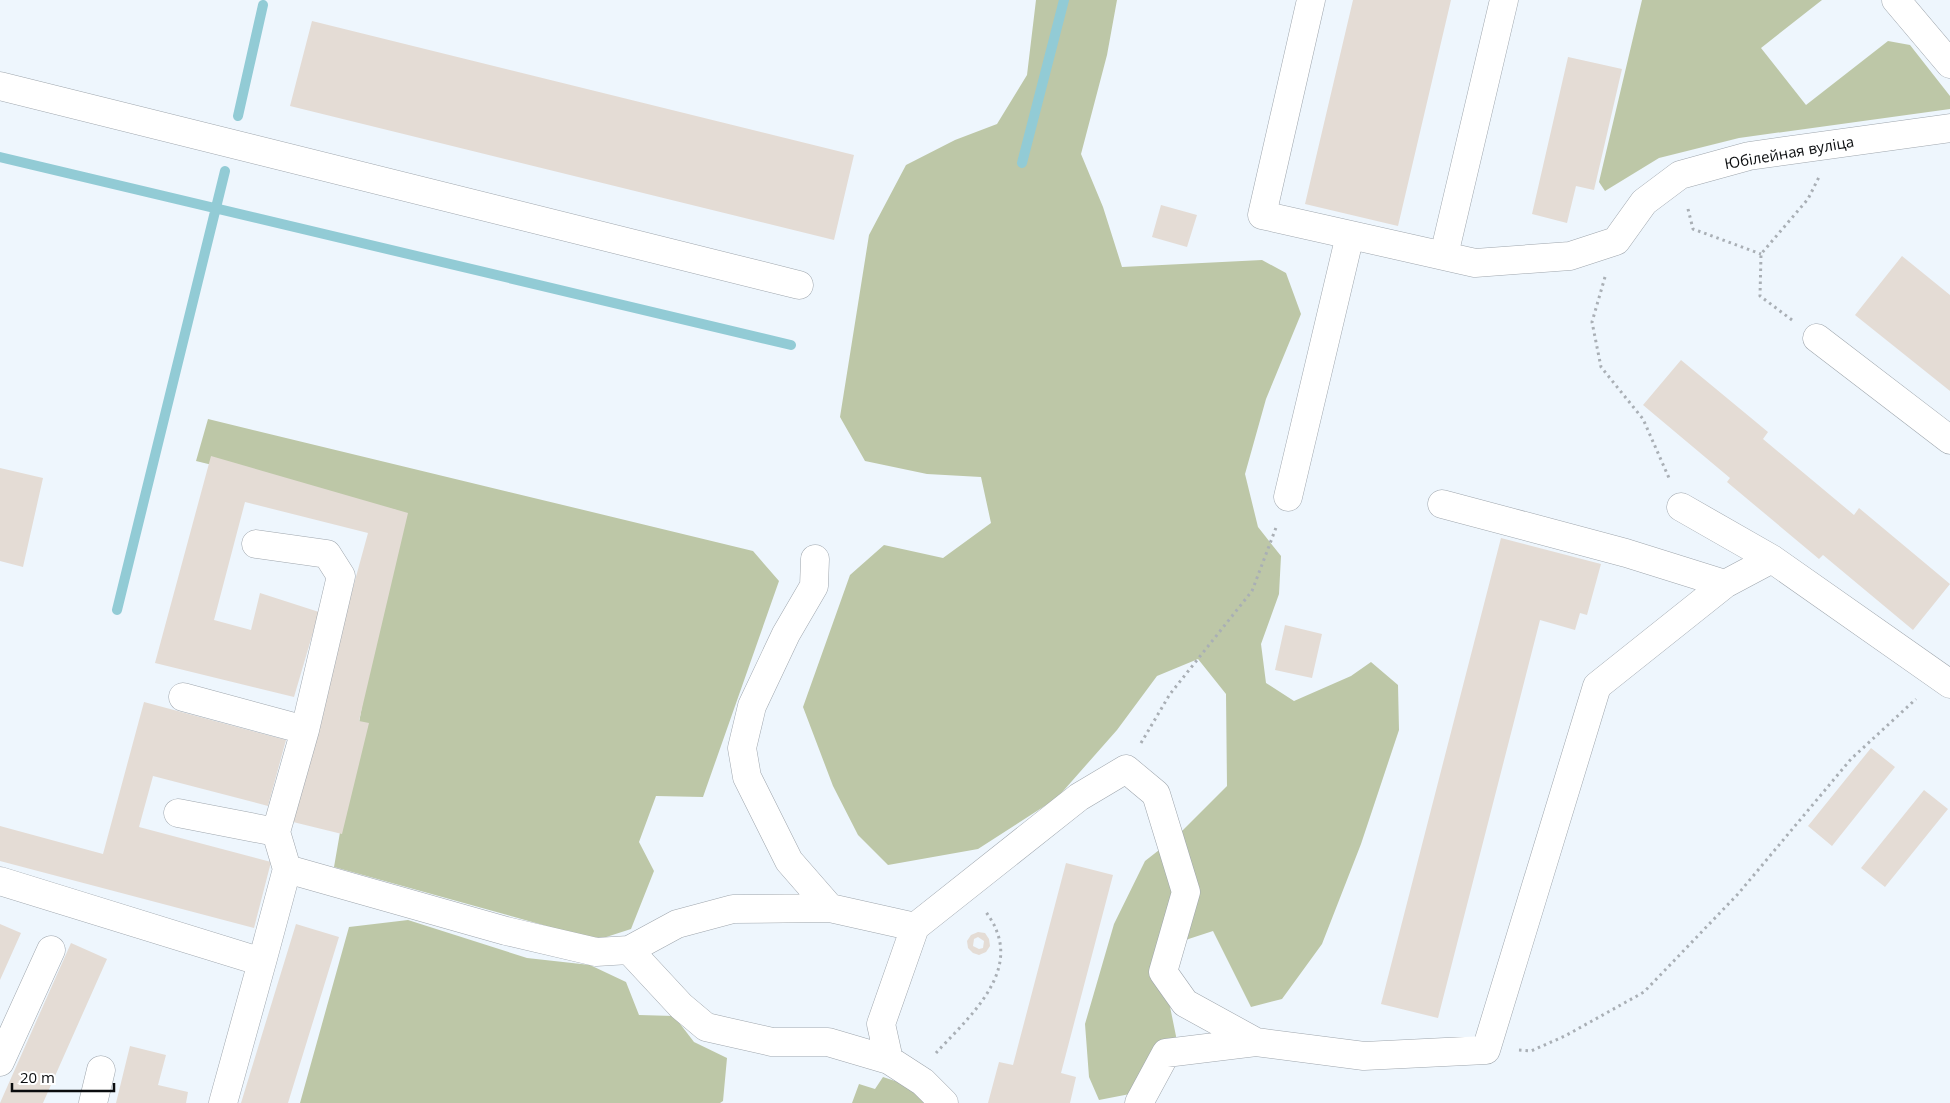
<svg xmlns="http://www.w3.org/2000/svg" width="1950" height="1103" font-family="'Open Sans',sans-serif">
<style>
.green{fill:#bdc7a7}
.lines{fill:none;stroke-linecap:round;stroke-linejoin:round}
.stream{stroke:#92cbd5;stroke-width:10}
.building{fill:#e4dcd5;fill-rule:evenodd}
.minor-casing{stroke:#9fa6ad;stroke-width:29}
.path{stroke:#a9afb5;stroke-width:3;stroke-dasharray:2.5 4;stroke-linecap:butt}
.minor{stroke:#fff;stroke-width:28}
.labels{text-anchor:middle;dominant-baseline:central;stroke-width:4.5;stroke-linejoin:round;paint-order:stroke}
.street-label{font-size:15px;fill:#0a0c0e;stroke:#fff}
</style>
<rect width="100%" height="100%" fill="#eef6fd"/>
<path class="green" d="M 1036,0 L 1117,0 L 1107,55 L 1081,154 L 1103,207 L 1122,267 L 1262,260 L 1286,273 L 1301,314 L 1266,399 L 1245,474 L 1258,527 L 1281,556 L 1279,594 L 1261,644 L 1266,683 L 1294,701 L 1351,676 L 1371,662 L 1398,685 L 1399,730 L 1361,844 L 1322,944 L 1282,999 L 1251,1007 L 1213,931 L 1161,948 L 1166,987 L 1177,1041 L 1135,1093 L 1099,1100 L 1089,1077 L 1085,1024 L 1114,924 L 1145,861 L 1177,836 L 1227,786 L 1226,694 L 1198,659 L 1157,676 L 1117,730 L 1057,798 L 978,849 L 888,865 L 858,835 L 833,786 L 803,707 L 850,575 L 884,545 L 943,558 L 991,523 L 981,477 L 927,474 L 865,461 L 840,417 L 869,235 L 906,165 L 955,140 L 997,124 L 1027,75 Z
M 1642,0 L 1822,0 L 1761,48 L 1806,105 L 1888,41 L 1910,45 L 1950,96 L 1950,109 L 1739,138 L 1659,158 L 1605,191 L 1599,182 Z
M 208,419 L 753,551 L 779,581 L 703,797 L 656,796 L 639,842 L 654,871 L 631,929 L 597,940 L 334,867 L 396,510 L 196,461 Z
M 408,920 L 527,958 L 590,965 L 626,982 L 639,1015 L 674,1016 L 694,1042 L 727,1058 L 723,1101 L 720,1103 L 300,1103 L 349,927 Z
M 883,1077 L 919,1089 L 933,1103 L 852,1103 L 859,1084 L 875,1089 Z"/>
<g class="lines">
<path class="stream" d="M 238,116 L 263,5
M 0,157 L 791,345
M 1022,163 L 1064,0
M 117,610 L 225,171"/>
</g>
<path class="building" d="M 1353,0 L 1451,0 L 1398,226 L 1305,204 Z
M 312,21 L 854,155 L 834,240 L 290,106 Z
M 1568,57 L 1622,69 L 1594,190 L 1576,186 L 1567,223 L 1532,214 Z
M 1161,205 L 1197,215 L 1187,247 L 1152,237 Z
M 1902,256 L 1950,295 L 1950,391 L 1855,315 Z
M 1681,360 L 1768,432 L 1763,439 L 1854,515 L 1859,508 L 1950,584 L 1913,630 L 1823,555 L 1819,559 L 1727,482 L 1730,478 L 1643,405 Z
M 211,456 L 408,513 L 359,721 L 369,723 L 342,834 L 289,821 L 368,533 L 245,502 L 214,620 L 251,630 L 260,593 L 319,612 L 294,697 L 155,663 Z
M 0,468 L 43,478 L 23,567 L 0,561 Z
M 1501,538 L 1601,564 L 1587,615 L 1580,613 L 1575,630 L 1540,620 L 1438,1018 L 1381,1004 Z
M 1285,625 L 1322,634 L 1312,678 L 1275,670 Z
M 144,702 L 286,740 L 268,806 L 153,776 L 139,827 L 271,862 L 254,928 L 0,861 L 0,826 L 103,854 Z
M 1871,748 L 1895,767 L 1832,846 L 1808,826 Z
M 1924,790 L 1948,809 L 1885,887 L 1861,868 Z
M 1066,863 L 1113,875 L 1061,1073 L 1076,1077 L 1070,1103 L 988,1103 L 999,1062 L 1013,1065 Z
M 0,924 L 21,933 L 0,980 Z
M 296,924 L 339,937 L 288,1103 L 241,1103 Z
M 978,932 L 985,933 L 989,939 L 990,946 L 986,952 L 979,955 L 973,953 L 968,948 L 967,941 L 971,935 ZM 978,937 L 984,941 L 983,948 L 979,949 L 973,946 L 974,939 Z
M 71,943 L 107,959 L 43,1103 L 0,1103 Z
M 130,1046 L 166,1055 L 158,1085 L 188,1092 L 186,1103 L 116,1103 Z"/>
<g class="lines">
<g class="minor-casing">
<path id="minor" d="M 1311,0 L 1262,215 L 1475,263 L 1570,256 L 1616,241 L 1644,202 L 1680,175 L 1749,156 L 1950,128
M 1896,0 L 1950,64
M 0,86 L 799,285
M 1444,255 L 1504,0
M 1817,338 L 1950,440
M 1288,497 L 1350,235
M 1442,504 L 1626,553 L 1725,584
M 1681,507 L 1772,559 L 1950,684
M 256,544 L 327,554 L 341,576 L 305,730 L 276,832 L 287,869 L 262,962
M 815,559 L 814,586 L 786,634 L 752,706 L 742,748 L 747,777 L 789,861 L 830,908
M 183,697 L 305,730
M 178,813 L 276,832
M 287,869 L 506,931 L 596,952 L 629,950 L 681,1006 L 706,1027 L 772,1042 L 828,1042 L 889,1060 L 923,1082 L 944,1103
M 0,881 L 262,962 L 223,1103
M 629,950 L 677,924 L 733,909 L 830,908 L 915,927
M 889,1060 L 881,1024 L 915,927 L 1079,797 L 1126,769 L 1156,794 L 1186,892 L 1163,972 L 1185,1003 L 1256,1042
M 0,1062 L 51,950
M 93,1103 L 101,1070
M 1139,1103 L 1166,1053 L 1256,1042 L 1364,1056 L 1486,1050 L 1597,686 L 1725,584 L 1772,559"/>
</g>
<path class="path" d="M 1688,209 L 1693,229 L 1761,254
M 1605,277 L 1592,322 L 1601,367 L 1643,419 L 1669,478
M 1792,320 L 1760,296 L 1761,254 L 1808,199 L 1819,177
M 1141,743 L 1170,694 L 1252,591 L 1277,525
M 1519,1050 L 1531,1051 L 1565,1036 L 1644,992 L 1738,894 L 1851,759 L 1916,699
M 936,1053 C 964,1022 1015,979 997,932 C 995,925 990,918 986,912"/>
<use href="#minor" class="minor"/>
</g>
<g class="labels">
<g class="street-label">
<text transform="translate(1789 152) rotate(-10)">Юбілейная вуліца</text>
</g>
</g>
<path d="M12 1083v8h102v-8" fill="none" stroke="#0a0c0e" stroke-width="2.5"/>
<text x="20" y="1083" font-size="15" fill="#0a0c0e" stroke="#ffffff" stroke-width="4" paint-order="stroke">20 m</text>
</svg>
